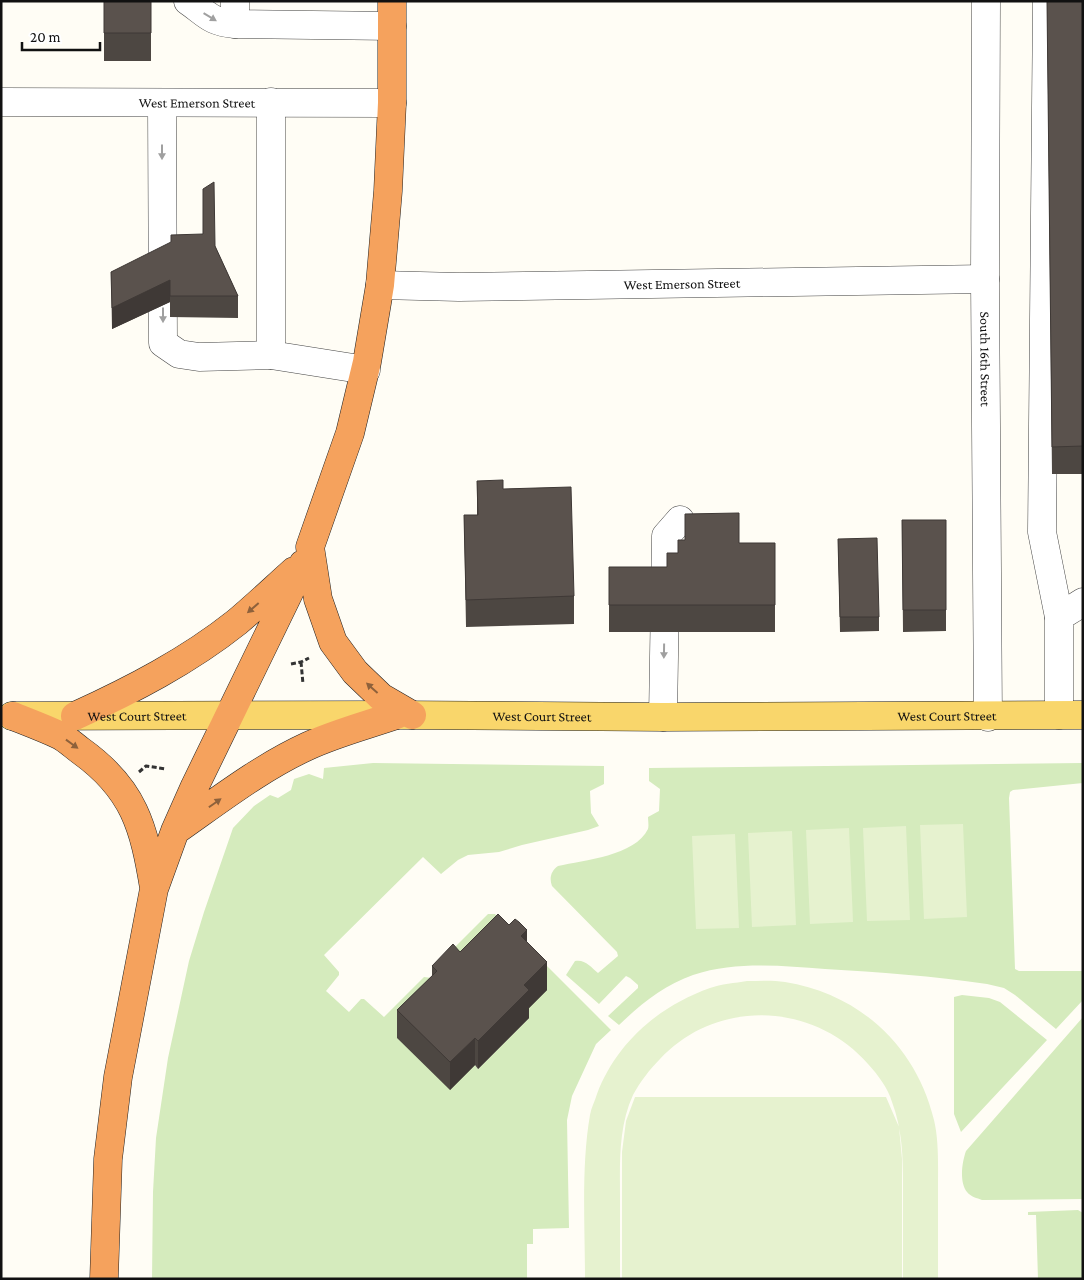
<svg xmlns="http://www.w3.org/2000/svg" width="1084" height="1280" font-family="'Crimson Pro',serif">
<style>
.green{fill:#d5ebbd}
.pitch{fill:#e6f2cf}
.lines{fill:none;stroke-linecap:round;stroke-linejoin:round}
.minor-casing{stroke:#444;stroke-width:29}
.major-casing{stroke:#222;stroke-width:29}
.highway-casing{stroke:#222;stroke-width:29}
.path{stroke:#333;stroke-width:3;stroke-dasharray:5 2.5;stroke-linecap:butt}
.minor{stroke:#fff;stroke-width:28}
.major{stroke:#f9d66b;stroke-width:28}
.highway{stroke:#f5a25d;stroke-width:28}
.wall{fill:#4d4742}
.shaded-wall{fill:#3f3936}
.building{fill:#5a524d;stroke:#3f3936}
.oneway{fill:#a0a0a0}
.oneway2{fill:#8e613b}
.labels{text-anchor:middle;dominant-baseline:central;stroke-width:5;stroke-linejoin:round;paint-order:stroke}
.street-label{font-size:14px;fill:#111;stroke:#fff}
</style>
<rect width="100%" height="100%" fill="#fffdf5"/>
<path class="green" d="M 373,763 L 604,766 L 604,784 L 590,791 L 591,813 L 599,826 L 588,830 L 522,845 L 499,852 L 468,855 L 458,860 L 441,874 L 423,857 L 324,955 L 339,972 L 339,975 L 326,991 L 349,1012 L 361,999 L 364,999 L 384,1017 L 424,977 L 432,978 L 475,1065 L 478,1069 L 529,1018 L 524,1013 L 533,952 L 611,1030 L 596,1044 L 572,1096 L 567,1120 L 569,1228 L 533,1229 L 533,1244 L 527,1244 L 527,1279 L 152,1279 L 153,1192 L 156,1138 L 168,1058 L 189,961 L 204,912 L 233,828 L 254,806 L 270,795 L 278,798 L 291,790 L 294,779 L 309,774 L 323,779 L 324,768 Z
M 1083,763 L 1083,783 L 1013,790 L 1010,792 L 1009,798 L 1015,969 L 1019,971 L 1083,971 L 1083,1000 L 1056,1029 L 1015,995 L 1004,988 L 987,984 C 933,976 879,972 825,969 C 780,966 737,961 693,975 C 664,985 641,1004 619,1025 L 608,1016 L 638,988 L 638,985 L 630,978 L 626,976 L 599,1004 L 566,975 L 575,961 C 585,959 591,967 598,973 L 618,956 L 617,952 L 552,886 C 549,878 551,871 558,866 C 584,860 635,856 648,829 C 649,826 648,820 648,817 L 659,811 L 660,789 L 649,781 L 649,768 Z
M 488,914 L 495,914 L 519,939 L 440,962 Z
M 962,995 L 989,998 L 1000,1002 L 1047,1040 L 961,1132 L 954,1114 L 954,997 Z
M 1083,1017 L 1083,1199 L 982,1200 C 977,1198 971,1197 967,1192 C 959,1182 962,1162 966,1151 Z
M 1078,1210 L 1083,1213 L 1083,1279 L 1038,1279 L 1036,1215 L 1028,1215 L 1028,1212 Z"/>
<path class="pitch" d="M 963,824 L 967,917 L 924,919 L 920,825 Z
M 906,826 L 910,920 L 867,921 L 863,828 Z
M 849,828 L 853,922 L 810,924 L 806,830 Z
M 792,831 L 796,925 L 752,927 L 748,833 Z
M 735,834 L 739,928 L 696,929 L 692,836 Z
M 747,981 C 759,981 773,980 785,982 C 860,994 916,1046 934,1120 C 939,1141 938,1166 938,1188 C 938,1218 938,1248 938,1279 L 903,1279 C 903,1252 903,1226 903,1199 C 903,1166 904,1134 892,1102 C 888,1088 878,1075 868,1064 C 814,1002 717,998 660,1059 C 650,1069 640,1082 633,1095 C 618,1128 620,1164 620,1199 C 620,1226 620,1252 620,1279 L 585,1279 C 585,1227 581,1166 590,1115 C 591,1108 595,1101 597,1094 C 616,1043 659,1006 710,988 C 721,984 735,983 747,981 Z
M 635,1097 L 886,1097 L 899,1127 L 902,1159 L 902,1279 L 622,1279 L 622,1152 L 626,1121 Z"/>
<g class="lines">
<g class="minor-casing">
<g id="minor">
<path d="M 188,1 C 207,14 210,22 235,24"/>
<path d="M 235,1 L 235,24 L 392,26"/>
<path id="s1" d="M 986,1 L 985,279 L 988,717"/>
<path d="M 1047,1 L 1042,532 L 1059,617"/>
<path id="s2" d="M 1,102 L 392,103"/>
<path d="M 271,102 L 271,355 L 366,370"/>
<path d="M 162,103 L 163,343 L 179,354 L 199,357 L 271,355"/>
<path id="s3" d="M 380,285 L 459,287 L 985,279"/>
<path d="M 1059,715 L 1059,617 L 1083,602"/>
<path d="M 663,717 L 666,536 L 680,520"/>
</g>
</g>
<g class="major-casing">
<g id="major">
<path id="s4" d="M 12,716 L 396,715 L 663,717 L 1083,715"/>
</g>
</g>
<g class="highway-casing">
<path id="highway" d="M 392,1 L 392,103 L 388,191 L 380,285 L 367,362 L 350,433 L 310,547 L 318,599 L 333,642 L 355,672 L 381,697 L 412,715
M 13,716 C 28,722 44,728 59,735 C 67,739 74,746 81,751 C 134,789 144,827 154,888
M 75,716 C 132,690 188,661 237,622 C 256,606 275,588 294,571
M 175,831 C 218,801 260,768 308,746 C 336,733 367,725 396,715
M 104,1279 L 108,1159 L 118,1077 L 154,889 L 175,831 L 195,786 L 303,564"/>
</g>
<path class="path" d="M 301,662 L 303,684
M 291,664 L 301,662 L 309,658
M 139,772 L 146,766 L 166,769"/>
<use href="#minor" class="minor"/>
<use href="#major" class="major"/>
<use href="#highway" class="highway"/>
</g>
<path class="wall" d="M 104,1 L 151,1 L 151,61 L 104,61 Z
M 1047,1 L 1083,1 L 1083,474 L 1052,474 Z
M 203,234 L 215,246 L 238,296 L 238,318 L 170,317 L 170,302 L 112,329 L 111,272 Z
M 477,481 L 503,489 L 574,596 L 574,624 L 466,627 L 464,515 L 477,515 Z
M 902,520 L 946,520 L 946,631 L 903,632 Z
M 838,539 L 879,617 L 879,631 L 840,632 Z
M 739,543 L 775,543 L 775,632 L 609,632 L 609,567 L 667,567 L 678,553 Z
M 527,943 L 547,990 L 529,1008 L 529,1018 L 478,1069 L 475,1065 L 450,1090 L 397,1038 L 397,1010 L 432,976 L 432,966 L 460,952 Z"/>
<path class="shaded-wall" d="M 170,280 L 170,302 L 112,329 L 112,308 Z
M 527,930 L 527,958 L 521,936 Z
M 547,962 L 547,990 L 529,1008 L 529,1018 L 478,1069 L 478,1041 L 524,985 Z
M 475,1038 L 475,1065 L 450,1090 L 450,1062 Z"/>
<path class="building" d="M 104,1 L 151,1 L 151,33 L 104,33 Z
M 1047,1 L 1083,1 L 1083,446 L 1052,447 Z
M 214,182 L 215,246 L 238,296 L 170,296 L 170,280 L 112,308 L 111,272 L 171,242 L 171,235 L 203,234 L 203,189 Z
M 503,480 L 503,489 L 571,487 L 574,596 L 466,600 L 464,515 L 478,515 L 477,481 Z
M 739,513 L 739,543 L 775,543 L 775,605 L 609,605 L 609,567 L 667,567 L 667,553 L 678,553 L 678,540 L 685,540 L 685,514 Z
M 902,520 L 946,520 L 946,610 L 903,610 Z
M 877,538 L 879,617 L 840,617 L 838,539 Z
M 498,914 L 509,925 L 515,919 L 519,922 L 527,930 L 521,936 L 547,962 L 524,985 L 529,990 L 478,1041 L 475,1038 L 450,1062 L 397,1010 L 437,971 L 432,966 L 453,944 L 460,952 Z"/>
<defs><path id="oneway-solid" d="M-6-.8H1V-3.2L6.5 0L1 3.2V.8H-6Z" transform="scale(1.25)"/></defs>
<g class="oneway">
<use href="#oneway-solid" transform="translate(210 17) rotate(31)"/>
<use href="#oneway-solid" transform="translate(162 152) rotate(90)"/>
<use href="#oneway-solid" transform="translate(163 315) rotate(90)"/>
<use href="#oneway-solid" transform="translate(664 651) rotate(91)"/>
</g>
<g class="oneway2">
<use href="#oneway-solid" transform="translate(253 608) rotate(139)"/>
<use href="#oneway-solid" transform="translate(372 688) rotate(-138)"/>
<use href="#oneway-solid" transform="translate(72 744) rotate(36)"/>
<use href="#oneway-solid" transform="translate(215 803) rotate(-35)"/>
</g>
<g class="labels">
<g class="street-label">
<text stroke="none"><textPath href="#s2" startOffset="196">West Emerson Street</textPath></text>
<text stroke="none"><textPath href="#s3" startOffset="302">West Emerson Street</textPath></text>
<text stroke="none"><textPath href="#s1" startOffset="358">South 16th Street</textPath></text>
<text stroke="none"><textPath href="#s4" startOffset="125">West Court Street</textPath></text>
<text stroke="none"><textPath href="#s4" startOffset="530">West Court Street</textPath></text>
<text stroke="none"><textPath href="#s4" startOffset="935">West Court Street</textPath></text>
</g>
</g>
<rect width="1084" height="1280" fill="none" stroke="#111111" stroke-width="5"/>
<path d="M22 42v8h78v-8" fill="none" stroke="#111111" stroke-width="2.5"/>
<text x="30" y="42" font-size="15" fill="#111111" stroke="#ffffff" stroke-width="4" paint-order="stroke">20 m</text>
</svg>
